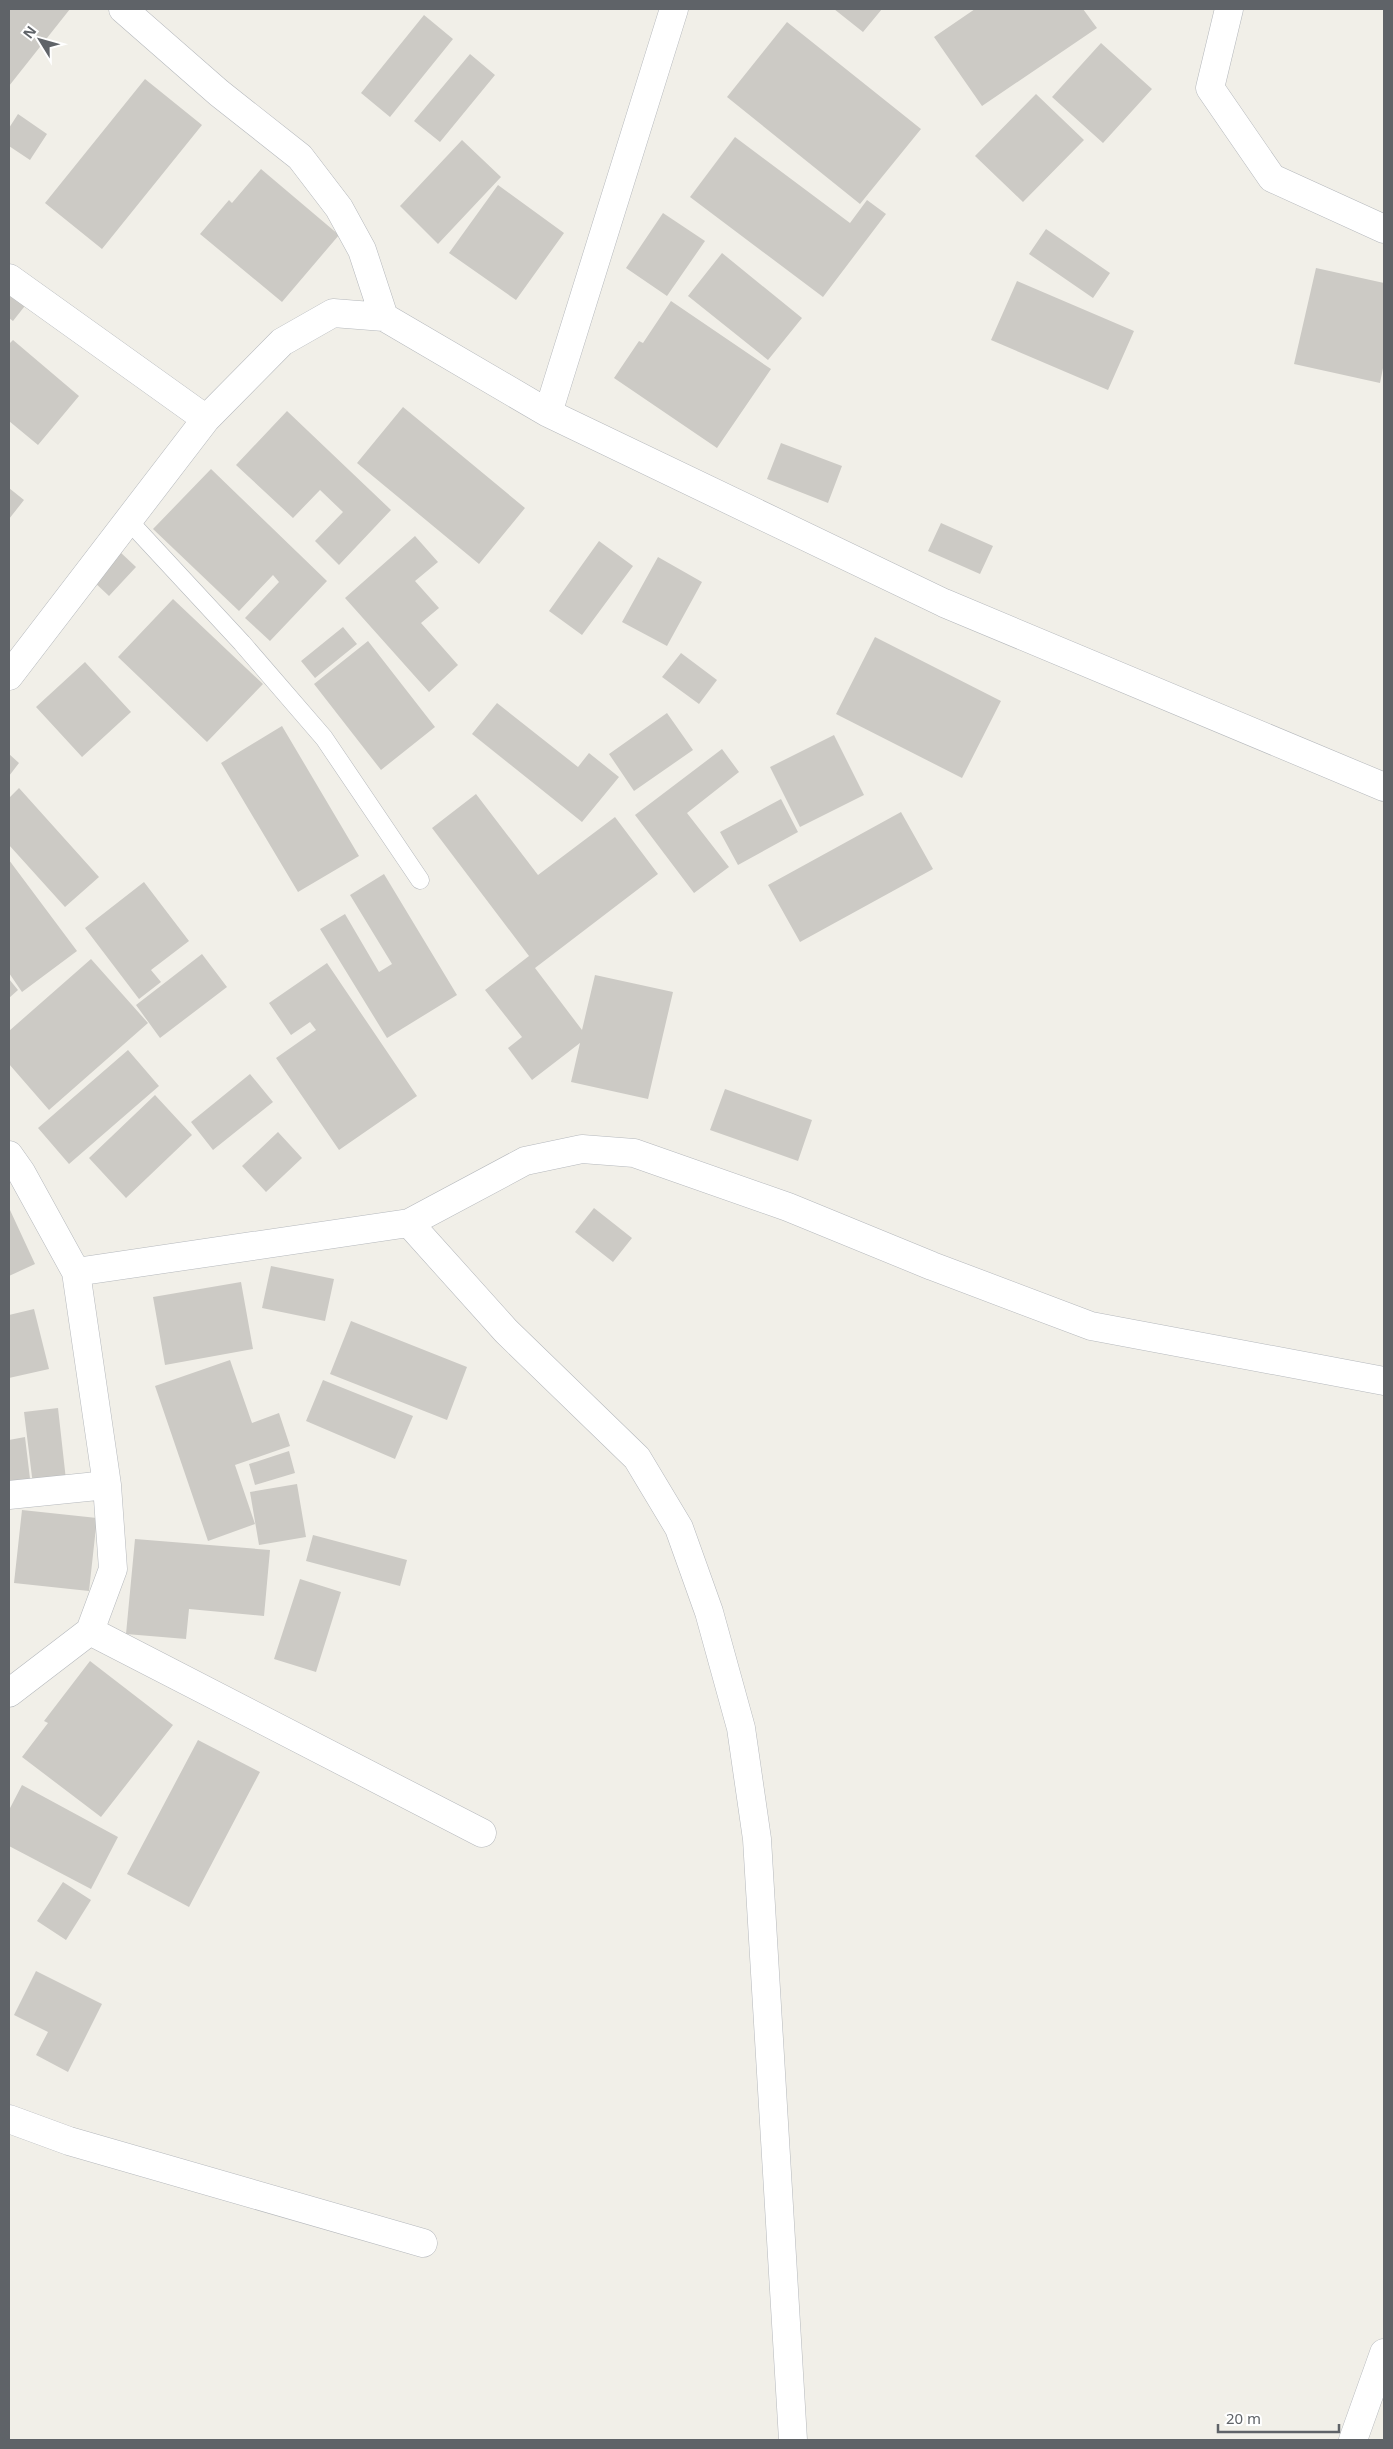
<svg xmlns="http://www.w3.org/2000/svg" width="1393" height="2449" font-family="'Noto Sans',sans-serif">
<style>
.building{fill:#cccac5}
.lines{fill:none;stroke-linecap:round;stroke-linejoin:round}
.lane-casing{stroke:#b5b8bc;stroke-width:19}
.street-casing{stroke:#b5b8bc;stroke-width:29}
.lane{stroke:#fff;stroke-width:18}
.street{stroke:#fff;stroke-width:28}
</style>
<rect width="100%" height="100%" fill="#f1efe8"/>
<path class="building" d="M 9,9 L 70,9 L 9,86 Z
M 834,9 L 882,9 L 863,32 Z
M 975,9 L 1083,9 L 1097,28 L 982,106 L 934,37 Z
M 424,15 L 453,39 L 390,117 L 361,93 Z
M 787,22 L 921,129 L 860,204 L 727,97 Z
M 1101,43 L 1152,89 L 1103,143 L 1052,97 Z
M 470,54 L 495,75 L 440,142 L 414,121 Z
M 145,79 L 202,125 L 102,249 L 45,203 Z
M 1036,94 L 1084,140 L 1023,202 L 975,156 Z
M 18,114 L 47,134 L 30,160 L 9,146 L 9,128 Z
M 735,137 L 850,223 L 867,200 L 886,214 L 823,297 L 690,197 Z
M 462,140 L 501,177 L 438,244 L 400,206 Z
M 261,169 L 339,235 L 282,302 L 200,234 L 229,200 L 232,203 Z
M 498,185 L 564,233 L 516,300 L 449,253 Z
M 663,213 L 705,241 L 667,296 L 626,268 Z
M 1046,229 L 1110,273 L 1093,298 L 1029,254 Z
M 722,253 L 802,318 L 768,360 L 688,296 Z
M 1316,268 L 1384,283 L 1384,363 L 1380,383 L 1294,364 Z
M 1017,281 L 1134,331 L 1108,390 L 991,340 Z
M 9,285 L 28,302 L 13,321 L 9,318 Z
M 671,301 L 771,369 L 717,448 L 614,378 L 639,341 L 643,343 Z
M 13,340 L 79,396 L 38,445 L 9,421 L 9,344 Z
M 403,407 L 525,508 L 479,564 L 357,463 Z
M 287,411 L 391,510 L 339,565 L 315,541 L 343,512 L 320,490 L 293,518 L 236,465 Z
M 781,443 L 842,466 L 828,503 L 767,479 Z
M 211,469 L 327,581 L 270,641 L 245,618 L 279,582 L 273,575 L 239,611 L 153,529 Z
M 9,488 L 24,500 L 9,519 Z
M 941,523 L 993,546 L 980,574 L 928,551 Z
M 415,536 L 438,562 L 415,581 L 439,608 L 421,623 L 458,665 L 429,692 L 345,598 Z
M 599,541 L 633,566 L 582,635 L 549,611 Z
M 119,551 L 136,567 L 109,596 L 92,580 Z
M 658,557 L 702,582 L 667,646 L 622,622 Z
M 173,599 L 263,684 L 207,742 L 118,657 Z
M 343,627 L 357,644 L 315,678 L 301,661 Z
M 875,637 L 1001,701 L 962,778 L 836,714 Z
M 368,641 L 435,727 L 381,770 L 314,684 Z
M 681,653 L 717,680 L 699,704 L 662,677 Z
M 85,662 L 131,712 L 82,757 L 36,707 Z
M 497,703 L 578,767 L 589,753 L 619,777 L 582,822 L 472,734 Z
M 667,713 L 693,750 L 634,791 L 609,754 Z
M 282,726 L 359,856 L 298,892 L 221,763 Z
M 834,735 L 864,795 L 800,827 L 770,767 Z
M 722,749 L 739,772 L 687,813 L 729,867 L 694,893 L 635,815 Z
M 9,754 L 19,763 L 9,776 Z
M 19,788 L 99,877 L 65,907 L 9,845 L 9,798 Z
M 476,794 L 538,875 L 615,817 L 658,874 L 535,968 L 582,1030 L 595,975 L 673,992 L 648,1099 L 571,1082 L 580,1043 L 532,1080 L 508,1048 L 522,1037 L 485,990 L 529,956 L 432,828 Z
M 781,799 L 798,832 L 738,865 L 720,832 Z
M 901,812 L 933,869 L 800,942 L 768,885 Z
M 9,860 L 77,951 L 22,992 L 9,973 Z
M 384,874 L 457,995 L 387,1038 L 320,929 L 345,914 L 379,972 L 392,964 L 350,895 Z
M 144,882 L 189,941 L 151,970 L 161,982 L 139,999 L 85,928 Z
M 202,954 L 227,987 L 160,1038 L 136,1005 Z
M 91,959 L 148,1023 L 49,1110 L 9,1064 L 9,1031 Z
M 327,963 L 417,1096 L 339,1150 L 276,1058 L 316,1030 L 310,1022 L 291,1035 L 269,1003 Z
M 9,979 L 18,990 L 9,998 Z
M 128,1050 L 159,1086 L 69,1164 L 38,1128 Z
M 250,1074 L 273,1102 L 213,1150 L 191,1122 Z
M 725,1089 L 812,1120 L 798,1161 L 710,1130 Z
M 155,1095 L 192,1135 L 126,1198 L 89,1158 Z
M 278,1132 L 302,1158 L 266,1192 L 242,1166 Z
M 594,1208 L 632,1238 L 613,1262 L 575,1232 Z
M 9,1210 L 10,1210 L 35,1264 L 9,1276 Z
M 271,1266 L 334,1279 L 325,1321 L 262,1308 Z
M 241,1282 L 253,1349 L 165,1365 L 153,1297 Z
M 34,1309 L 49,1369 L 9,1378 L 9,1315 Z
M 351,1321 L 467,1367 L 447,1420 L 330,1374 Z
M 230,1360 L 252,1423 L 279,1413 L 290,1446 L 235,1465 L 255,1524 L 208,1541 L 155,1386 Z
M 323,1380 L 413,1416 L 395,1459 L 306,1421 Z
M 58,1408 L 66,1480 L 33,1485 L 24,1412 Z
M 25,1437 L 31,1487 L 9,1490 L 9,1440 Z
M 289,1451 L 295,1473 L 255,1485 L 249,1464 Z
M 297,1484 L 306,1537 L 259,1545 L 250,1492 Z
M 22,1510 L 97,1518 L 89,1591 L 14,1583 Z
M 313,1535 L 407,1560 L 400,1586 L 306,1561 Z
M 135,1539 L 270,1550 L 264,1616 L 189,1609 L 186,1639 L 126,1634 Z
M 300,1579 L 341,1592 L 316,1672 L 274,1659 Z
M 90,1661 L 173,1725 L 101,1817 L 22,1757 L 48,1723 L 44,1721 Z
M 198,1740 L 260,1772 L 189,1907 L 127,1874 Z
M 22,1785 L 118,1837 L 91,1889 L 9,1846 L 9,1810 Z
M 63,1882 L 91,1900 L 66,1940 L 37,1921 Z
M 36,1971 L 102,2004 L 68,2072 L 36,2055 L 48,2032 L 14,2015 Z"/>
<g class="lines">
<g class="lane-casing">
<path id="lane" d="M 128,520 L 242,643 L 324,738 L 420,880"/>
</g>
<g class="street-casing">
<path id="street" d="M 123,9 L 219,93 L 300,157 L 339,208 L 362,250 L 384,317
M 1229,9 L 1210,88 L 1272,178 L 1384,229
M 9,278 L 206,419
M 548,413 L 674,9
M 9,676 L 206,419 L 282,342 L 333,313 L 384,317 L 548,413 L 944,603 L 1384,787
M 9,1155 L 21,1172 L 76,1272 L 107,1485 L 113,1569 L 90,1631 L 9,1693
M 409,1223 L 506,1331 L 637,1458 L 679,1528 L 709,1612 L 741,1728 L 757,1839 L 793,2440
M 76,1272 L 409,1223 L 525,1161 L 582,1149 L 634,1153 L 788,1207 L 932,1266 L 1091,1326 L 1384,1381
M 9,1495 L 107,1485
M 90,1631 L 482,1833
M 9,2119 L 69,2141 L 423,2243
M 1353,2440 L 1384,2353"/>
</g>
<use href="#lane" class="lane"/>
<use href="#street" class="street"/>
</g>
<rect width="1393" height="2449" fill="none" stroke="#5f6368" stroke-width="20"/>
<g transform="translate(40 40) rotate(307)" stroke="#ffffff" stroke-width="4" paint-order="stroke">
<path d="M0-4L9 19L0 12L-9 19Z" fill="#5f6368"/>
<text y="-8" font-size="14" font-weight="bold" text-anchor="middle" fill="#5f6368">N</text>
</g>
<path d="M1218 2424v8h121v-8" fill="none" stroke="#5f6368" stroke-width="2.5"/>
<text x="1226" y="2424" font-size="15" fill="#5f6368" stroke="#ffffff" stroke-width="4" paint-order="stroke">20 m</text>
</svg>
